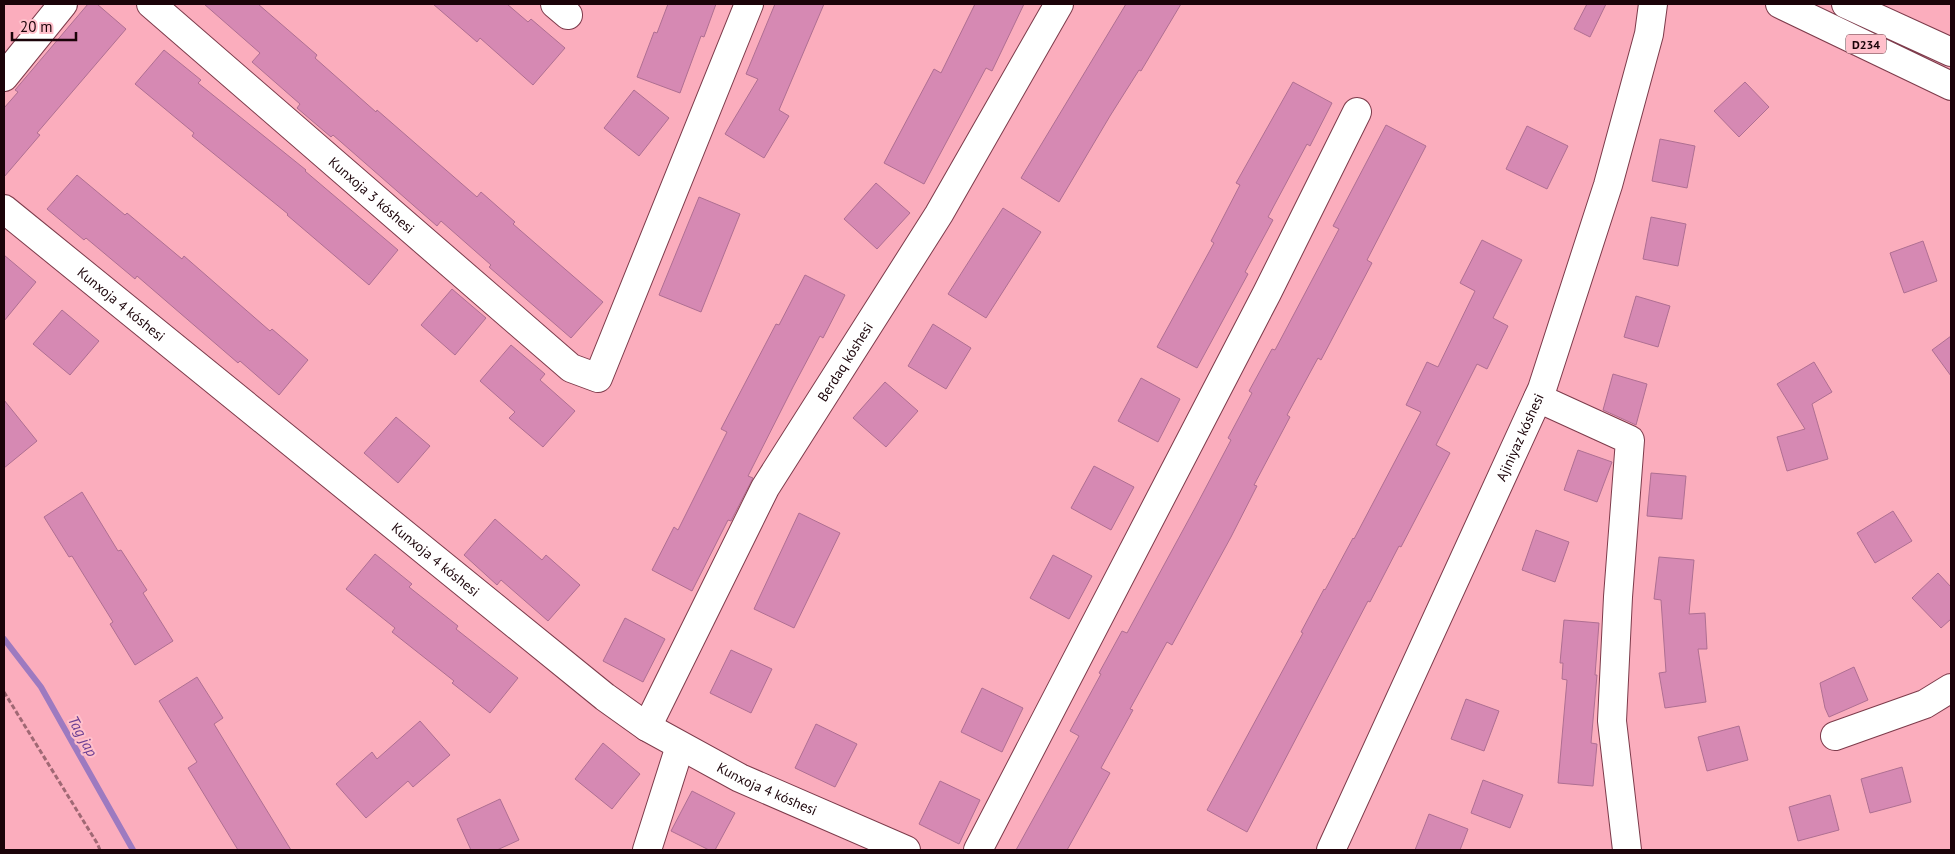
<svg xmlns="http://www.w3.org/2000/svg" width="1955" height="854" font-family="'PT Sans',sans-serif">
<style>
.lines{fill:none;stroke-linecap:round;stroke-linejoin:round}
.stream{stroke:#9d7ac0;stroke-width:6}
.building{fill:#d689b3;stroke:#af6f92}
.minor-casing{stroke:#7d3b4b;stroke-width:30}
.major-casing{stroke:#7d3b4b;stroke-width:30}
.path{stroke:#a06874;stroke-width:3;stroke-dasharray:5 2.5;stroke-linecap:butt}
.minor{stroke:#fff;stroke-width:28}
.major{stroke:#fff;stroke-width:28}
.labels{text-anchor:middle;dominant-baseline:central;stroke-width:4;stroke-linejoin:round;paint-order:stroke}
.shield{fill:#ffc0cb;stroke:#5f3c43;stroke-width:1}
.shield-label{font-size:12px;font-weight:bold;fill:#1b0309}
.street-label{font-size:14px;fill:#1b0309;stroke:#ffc0cb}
.water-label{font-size:15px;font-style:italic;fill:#6a3d92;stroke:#ffc0cb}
</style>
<rect width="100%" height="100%" fill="#fbadbd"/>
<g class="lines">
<path class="stream" d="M 4,639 L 41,687 L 133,850"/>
</g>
<path class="building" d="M 88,4 L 97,4 L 126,29 L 37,133 L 40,135 L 4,177 L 4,108 L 18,92 L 15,90 Z
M 204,4 L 258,4 L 317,55 L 315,58 L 376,112 L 377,110 L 477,197 L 481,192 L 515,222 L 513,224 L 603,302 L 571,338 L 489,267 L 491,265 L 441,221 L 437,226 L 333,135 L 331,137 L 297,108 L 300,104 L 252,62 L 260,53 Z
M 433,4 L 507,4 L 528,22 L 531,19 L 565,48 L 533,85 L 480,38 L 477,42 Z
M 668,4 L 716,4 L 704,37 L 701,36 L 680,93 L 637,77 L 654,32 L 657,33 Z
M 775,4 L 824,4 L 779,110 L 789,116 L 764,158 L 725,134 L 758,79 L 746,74 Z
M 975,4 L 1024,4 L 992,71 L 986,68 L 924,184 L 884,163 L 934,69 L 941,73 Z
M 1126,4 L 1181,4 L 1141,71 L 1139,70 L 1110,116 L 1059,202 L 1021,178 Z
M 1587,4 L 1606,4 L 1590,37 L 1574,29 Z
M 164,50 L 201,80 L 198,83 L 306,170 L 305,171 L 398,250 L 369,285 L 287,215 L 288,214 L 192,136 L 194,133 L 135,84 Z
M 1293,82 L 1332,103 L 1310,146 L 1307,144 L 1268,217 L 1273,220 L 1245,272 L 1248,274 L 1197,368 L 1157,347 L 1214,243 L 1211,241 L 1240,185 L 1236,183 Z
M 1745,82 L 1769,107 L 1739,137 L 1714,111 Z
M 634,90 L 669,118 L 639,156 L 604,128 Z
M 1386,125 L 1426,146 L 1367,260 L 1372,263 L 1321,360 L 1318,358 L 1287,415 L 1290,417 L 1254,485 L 1257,486 L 1231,537 L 1172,645 L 1167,642 L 1130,709 L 1133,710 L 1101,768 L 1110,773 L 1067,850 L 1016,850 L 1079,736 L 1070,731 L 1101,674 L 1099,673 L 1122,631 L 1127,633 L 1195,508 L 1231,440 L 1228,438 L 1252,393 L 1249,391 L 1272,349 L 1275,350 L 1339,229 L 1333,226 Z
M 1527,126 L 1568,146 L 1547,189 L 1506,169 Z
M 1660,139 L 1695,146 L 1687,188 L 1652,181 Z
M 77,175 L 125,215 L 127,213 L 182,259 L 184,256 L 270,331 L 272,329 L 308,360 L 279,395 L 240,361 L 238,363 L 137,276 L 135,279 L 86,238 L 84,240 L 47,209 Z
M 876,183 L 910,213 L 877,249 L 844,219 Z
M 699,197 L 740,214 L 701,312 L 659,295 Z
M 1003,208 L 1041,232 L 986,318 L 948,294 Z
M 1651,217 L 1686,224 L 1678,266 L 1643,259 Z
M 1482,240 L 1522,260 L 1493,318 L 1508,326 L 1487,369 L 1477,364 L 1436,445 L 1450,453 L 1401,547 L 1399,546 L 1370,602 L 1368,601 L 1247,832 L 1207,810 L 1303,633 L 1301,632 L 1324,589 L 1325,590 L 1353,538 L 1354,539 L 1421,412 L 1406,405 L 1427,362 L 1438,367 L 1475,291 L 1460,283 Z
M 1923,241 L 1937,281 L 1904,293 L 1890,253 Z
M 4,255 L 36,282 L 4,321 Z
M 805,275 L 845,295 L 823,338 L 820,336 L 793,387 L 748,476 L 753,478 L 731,521 L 728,520 L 692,591 L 652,570 L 674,527 L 678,530 L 727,432 L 721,429 L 776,324 L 779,325 Z
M 452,289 L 486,318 L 455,355 L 421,325 Z
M 1636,296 L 1670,306 L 1658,347 L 1624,337 Z
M 62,310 L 99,341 L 70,375 L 33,344 Z
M 933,324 L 971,348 L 946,389 L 908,366 Z
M 1951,336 L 1951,376 L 1932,350 Z
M 511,345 L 545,374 L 540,380 L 575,411 L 543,447 L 509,418 L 515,412 L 480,381 Z
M 1814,362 L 1832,392 L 1812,404 L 1828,459 L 1787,471 L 1777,437 L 1805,429 L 1777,384 Z
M 1613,374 L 1647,384 L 1636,425 L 1603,410 Z
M 1141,378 L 1180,399 L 1158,442 L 1118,421 Z
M 885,382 L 918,411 L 886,447 L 853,418 Z
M 4,400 L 37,441 L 4,468 Z
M 396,417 L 430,446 L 398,483 L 364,453 Z
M 1578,450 L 1612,462 L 1597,502 L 1564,490 Z
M 1094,466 L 1134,487 L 1111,530 L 1071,508 Z
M 1651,473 L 1686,476 L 1682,519 L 1647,516 Z
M 82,492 L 118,551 L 121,550 L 147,590 L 143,593 L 173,641 L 135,665 L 110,624 L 113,622 L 72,556 L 69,557 L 44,517 Z
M 1893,511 L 1912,541 L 1875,563 L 1857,533 Z
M 799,513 L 840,533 L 794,628 L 754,609 Z
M 495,519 L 542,560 L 546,555 L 580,585 L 548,621 L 501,580 L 497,585 L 464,555 Z
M 1536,530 L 1569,542 L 1555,582 L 1522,570 Z
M 375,554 L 412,584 L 409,587 L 458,626 L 456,629 L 518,678 L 490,713 L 452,683 L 454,681 L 392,632 L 395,628 L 346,589 Z
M 1053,555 L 1092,576 L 1069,619 L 1030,598 Z
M 1659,557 L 1694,560 L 1689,614 L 1705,613 L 1707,649 L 1698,649 L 1706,702 L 1665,708 L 1659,673 L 1666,672 L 1661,600 L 1654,599 Z
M 1938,573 L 1951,587 L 1951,619 L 1941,628 L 1912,598 Z
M 625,618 L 665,639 L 643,682 L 603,661 Z
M 1564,620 L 1599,623 L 1595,675 L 1597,675 L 1591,743 L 1597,744 L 1593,786 L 1558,783 L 1567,680 L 1562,679 L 1563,663 L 1560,663 Z
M 731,650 L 772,669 L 751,713 L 710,693 Z
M 1854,667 L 1868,700 L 1829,717 L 1825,708 L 1820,683 Z
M 197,677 L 223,718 L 214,724 L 291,850 L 238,850 L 188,768 L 197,762 L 159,701 Z
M 982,688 L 1023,708 L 1002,752 L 961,732 Z
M 1466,699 L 1499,711 L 1484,751 L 1451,739 Z
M 420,721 L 450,755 L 413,787 L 408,781 L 366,818 L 336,784 L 372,752 L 377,759 Z
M 816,724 L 857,744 L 835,787 L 795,768 Z
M 1739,726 L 1748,760 L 1707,771 L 1698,737 Z
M 603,743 L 640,774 L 612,809 L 575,779 Z
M 1902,767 L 1911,802 L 1870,813 L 1861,779 Z
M 1483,780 L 1523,795 L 1510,828 L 1471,813 Z
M 940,781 L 980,800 L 959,844 L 919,824 Z
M 692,791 L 735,813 L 715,850 L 709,850 L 671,831 Z
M 1830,795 L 1839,830 L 1798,841 L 1789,807 Z
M 500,799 L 519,840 L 497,850 L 471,850 L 457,819 Z
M 1429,814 L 1468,829 L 1460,850 L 1415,850 Z"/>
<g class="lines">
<g class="minor-casing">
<g id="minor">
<path id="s1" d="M 151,4 L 571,368 L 598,378 L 749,4"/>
<path d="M 555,4 L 568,15"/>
<path d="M 4,77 L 63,4"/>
<path id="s2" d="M 4,209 L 605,697 L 647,727 L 740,778 L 906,850"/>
<path d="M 1538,398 L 1630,440 L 1618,597 L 1612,721 L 1627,850"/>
<path id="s3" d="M 647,727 L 765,488 L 939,214 L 1059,4"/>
<path d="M 1835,736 L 1925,704 L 1951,688"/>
<path d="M 647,850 L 680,746"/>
<path d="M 978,850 L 1267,293 L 1357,112"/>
<path id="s4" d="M 1331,850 L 1542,389 L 1608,185 L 1649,34 L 1653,4"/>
</g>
</g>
<g class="major-casing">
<path id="major" d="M 1780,4 L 1951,86
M 1846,4 L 1951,52"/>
</g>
<path class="path" d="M 4,692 L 97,843 L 100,850"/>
<use href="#minor" class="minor"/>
<use href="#major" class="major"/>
</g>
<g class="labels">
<rect class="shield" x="1846" y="34.5" width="40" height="19" rx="4"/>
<g class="shield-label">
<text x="1866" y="44">D234</text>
</g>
<g class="street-label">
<text stroke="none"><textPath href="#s1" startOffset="292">Kunxoja 3 kóshesi</textPath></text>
<text stroke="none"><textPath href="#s2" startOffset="151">Kunxoja 4 kóshesi</textPath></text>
<text stroke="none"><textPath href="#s3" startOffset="416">Berdaq kóshesi</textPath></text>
<text stroke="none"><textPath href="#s4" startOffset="454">Ajiniyaz kóshesi</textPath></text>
<text stroke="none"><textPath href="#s2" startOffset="556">Kunxoja 4 kóshesi</textPath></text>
<text stroke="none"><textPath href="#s2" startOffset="961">Kunxoja 4 kóshesi</textPath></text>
</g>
<g class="water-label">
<text transform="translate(83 736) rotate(61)">Tag jap</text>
</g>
</g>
<rect width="1955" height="854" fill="none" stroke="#1b0309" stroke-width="10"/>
<path d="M12 32v8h64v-8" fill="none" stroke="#1b0309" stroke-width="2.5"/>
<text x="20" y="32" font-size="15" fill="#1b0309" stroke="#ffc0cb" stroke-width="4" paint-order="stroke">20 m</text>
</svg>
